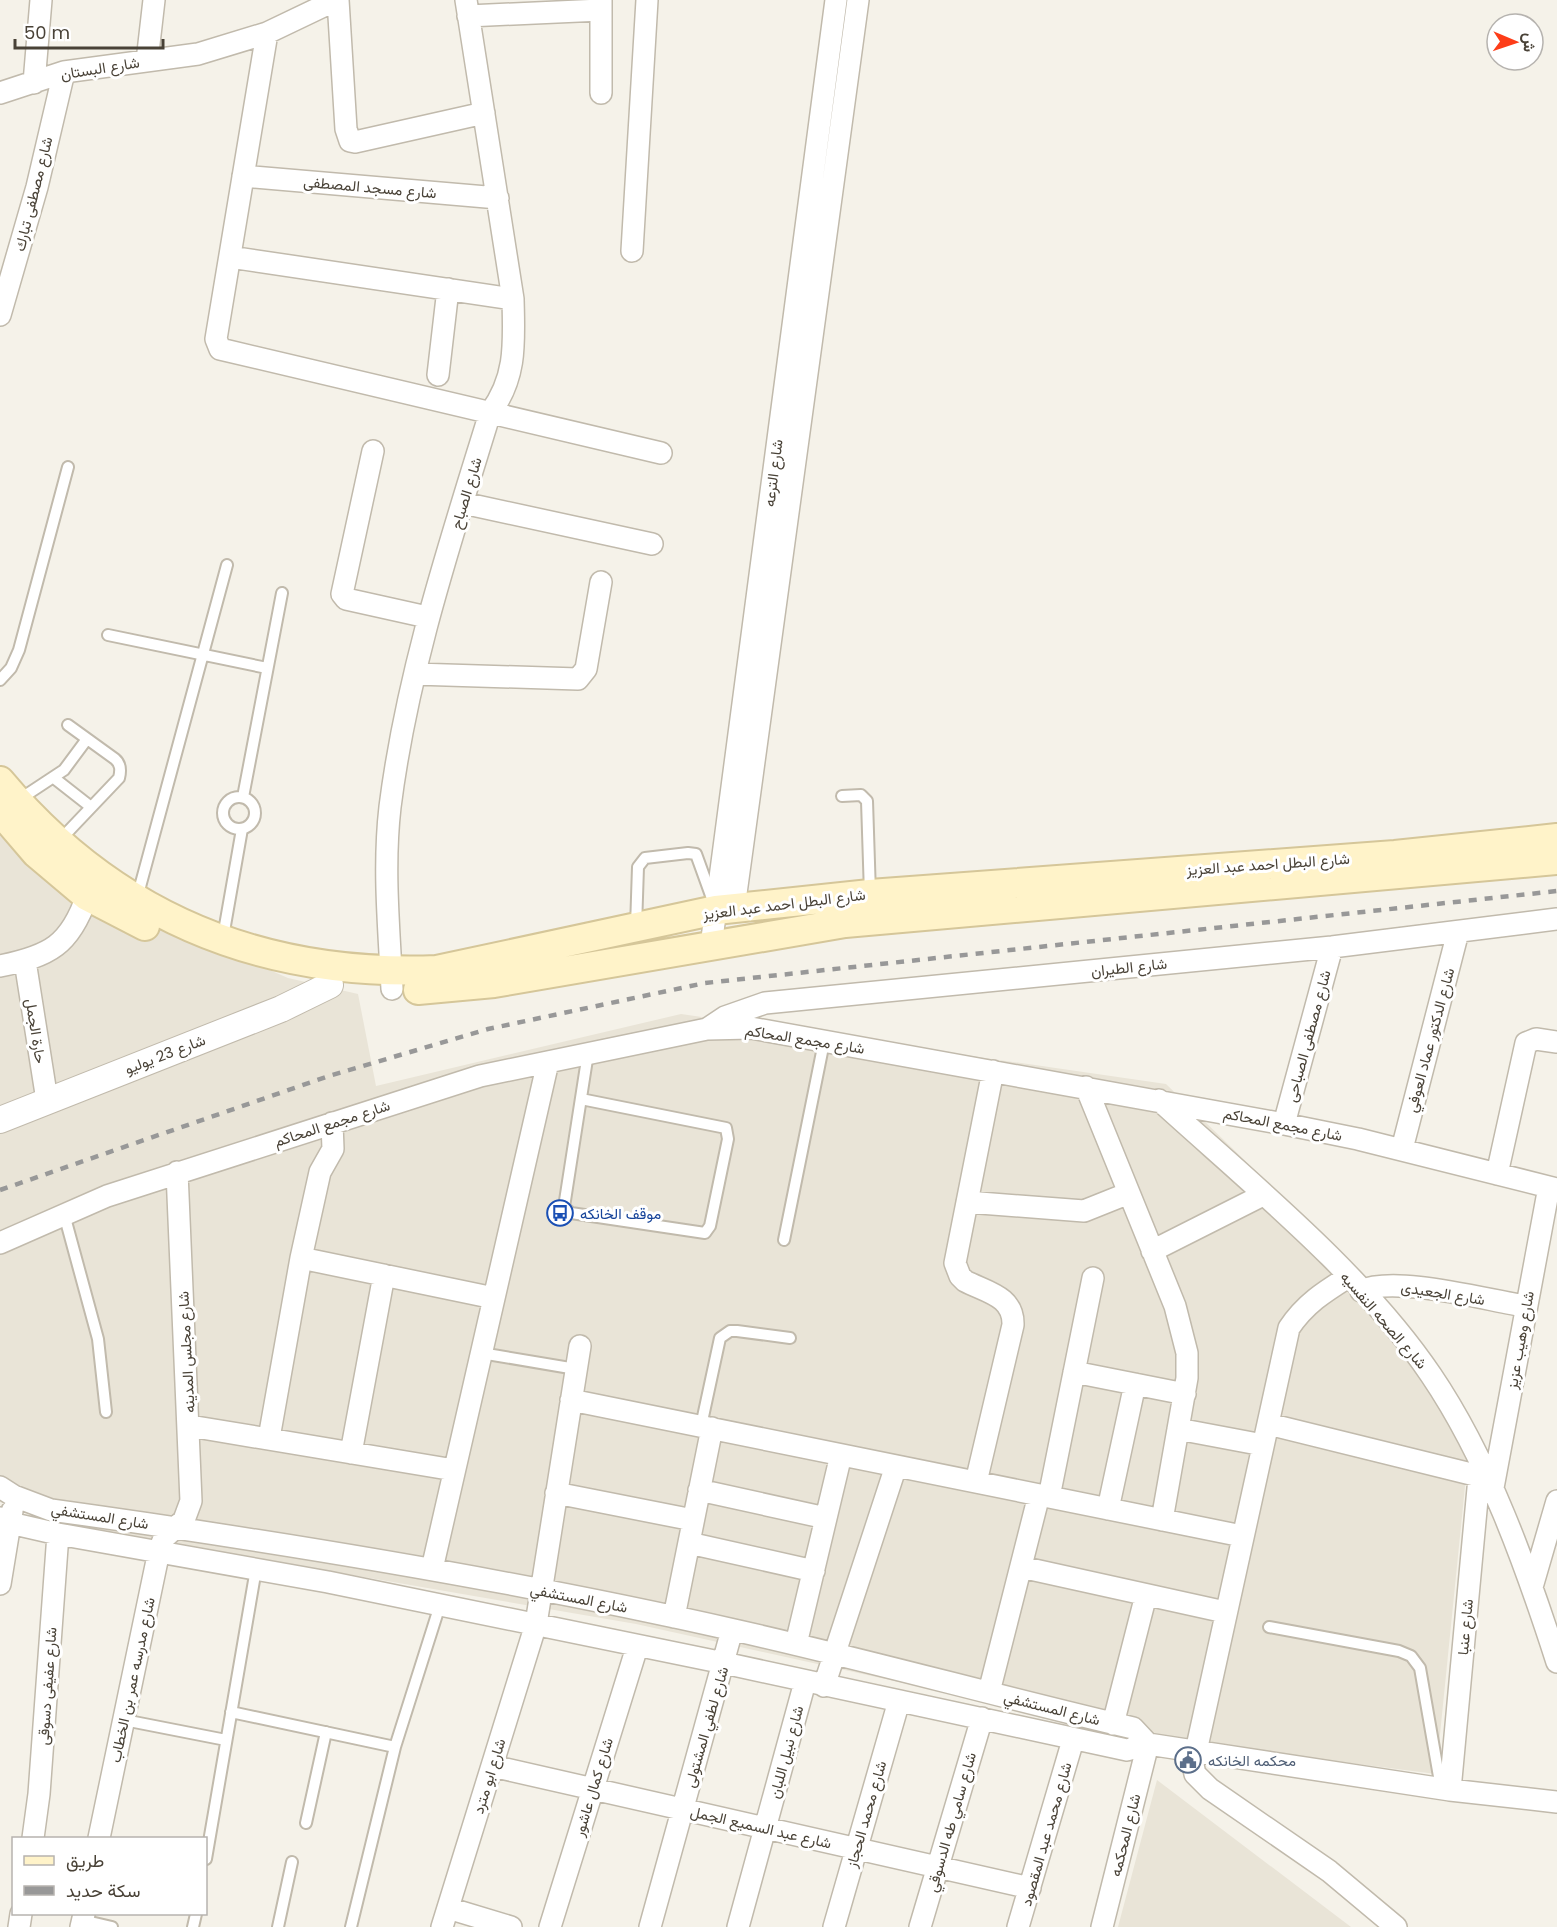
<svg xmlns="http://www.w3.org/2000/svg" width="1557" height="1927" font-family="Poppins,Vazirmatn,sans-serif">
<style>
.residential{fill:#e9e4d7}
.lines{fill:none;stroke-linecap:round;stroke-linejoin:round}
.service-casing{stroke:#c1baac;stroke-width:14}
.minor-casing{stroke:#c1baac;stroke-width:24}
.tertiary-casing{stroke:#c1baac;stroke-width:28}
.secondary-casing{stroke:#d5c699;stroke-width:32}
.service{stroke:#fff;stroke-width:10}
.minor{stroke:#fff;stroke-width:21}
.tertiary{stroke:#fff;stroke-width:26}
.secondary{stroke:#fff3c9;stroke-width:28}
.rail{stroke:#989898;stroke-width:4.5;stroke-dasharray:8 8;stroke-linecap:butt}
.labels{text-anchor:middle;dominant-baseline:central;stroke-width:6;stroke-linejoin:round;paint-order:stroke}
.street-label{font-size:15px;fill:#494237;stroke:#fff}
.transit-label{font-size:15px;fill:#164399;stroke:#fff;text-anchor:start}
.service-label{font-size:15px;fill:#4e5e75;stroke:#fff;text-anchor:start}
</style>
<rect width="100%" height="100%" fill="#f5f2e9"/>
<path class="residential" d="M 0,800 L 237,956 L 288,978 L 358,994 L 376,1086 L 681,1014 L 1166,1084 L 1332,1245 L 1448,1379 L 1471,1427 L 1436,1774 L 1148,1737 L 636,1624 L 62,1525 L 0,1502 Z
M 1157,1780 L 1351,1927 L 1118,1927 Z"/>
<g class="lines">
<g class="service-casing">
<path id="service" d="M 108,635 L 267,668
M 0,680 L 11,668 L 19,650 L 68,467
M 54,778 L 91,807
M 842,796 L 861,795 L 867,801 L 870,894
M223 813a16 16 0 1 1 32 0a16 16 0 1 1-32 0Z
M 243,797 L 282,593
M 20,799 L 64,770 L 87,739
M 60,840 L 119,778 C 121,770 121,764 115,759 L 68,725
M 137,898 L 227,565
M 636,927 L 638,867 L 645,858 L 688,853 L 696,854 L 713,901
M 223,937 L 242,829
M 581,1099 L 726,1128 L 728,1139 L 710,1226 L 705,1233 L 571,1213 L 564,1207 L 588,1053
M 64,1214 L 98,1339 L 106,1412
M 784,1240 L 824,1042
M 481,1353 L 576,1369
M 701,1426 L 720,1338 L 730,1331 L 737,1331 L 790,1338
M 1269,1627 L 1399,1651 L 1411,1656 L 1420,1668 L 1441,1788
M 231,1712 L 395,1747
M 124,1720 L 226,1740
M 306,1823 L 326,1732
M 206,1859 L 256,1569
M 82,1920 L 112,1927
M 193,1927 L 196,1914
M 278,1927 L 292,1862
M 351,1927 L 395,1747 L 440,1605"/>
</g>
<g class="minor-casing">
<path id="minor" d="M 338,0 L 346,129 L 350,141 L 355,142 L 484,113
M 601,0 L 601,93
M 468,16 L 601,10
M 267,33 L 216,339 L 220,349 L 661,453
M 147,61 L 154,0
M 34,83 L 41,0
M 0,93 L 64,72 L 198,54 L 267,33 L 336,0
M 243,176 L 498,198
M 632,251 L 647,0
M 230,257 L 513,299
M 0,315 L 37,187 L 64,72
M 438,375 L 448,289
M 373,451 L 342,594 L 346,599 L 427,617
M 463,503 L 652,544
M 415,674 L 578,679 L 586,669 L 601,582
M 734,908 L 858,0
M 711,946 L 836,0
M 25,961 L 47,1100
M 0,966 C 50,956 70,945 87,896
M 392,989 C 389,928 383,868 390,807 C 407,672 450,543 490,413 C 517,377 514,342 513,299 L 466,0
M 707,1029 L 725,1017 L 765,1003 L 1332,947 L 1557,919
M 1086,1087 L 1175,1306 L 1187,1353 L 1187,1378 L 1162,1520
M 1159,1100 C 1250,1183 1362,1273 1431,1375 C 1488,1459 1526,1566 1557,1662
M 1284,1124 L 1332,947
M 1402,1149 L 1458,932
M 1497,1174 L 1526,1043 L 1536,1039 L 1557,1042
M 967,1202 L 1084,1211 L 1129,1193
M 0,1243 L 107,1196 L 480,1076 L 707,1029 L 751,1028 L 1284,1124 L 1358,1139 L 1557,1189
M 1152,1251 L 1263,1195
M 301,1258 L 494,1298
M 1348,1277 C 1324,1292 1305,1304 1289,1328 L 1193,1765 L 1195,1774 L 1210,1789 L 1329,1871 L 1396,1927
M 1361,1291 C 1394,1275 1486,1300 1525,1306
M 1074,1372 L 1185,1394
M 571,1400 L 1242,1536
M 1268,1424 L 1479,1476
M 190,1426 L 454,1470
M 1178,1429 L 1263,1445
M 269,1438 L 301,1258 L 320,1172 L 333,1149 L 332,1123
M 351,1453 L 384,1275
M 976,1482 L 1013,1325 C 1014,1296 986,1292 965,1281 L 960,1276 L 955,1263 L 993,1071
M 0,1487 L 14,1496 L 51,1510 C 281,1542 509,1579 734,1630 C 868,1660 1000,1697 1133,1728 L 1148,1744
M 699,1490 L 826,1518
M 556,1493 L 693,1520
M 1492,1493 L 1549,1187
M 1049,1497 L 1093,1278
M 1108,1509 L 1135,1384
M 0,1518 L 10,1523 L 58,1534 L 328,1582 L 724,1663 L 1127,1750 L 1148,1744 L 1450,1790 L 1557,1802
M 689,1543 L 814,1571
M 1021,1567 L 1225,1612
M 432,1569 L 548,1062
M 0,1584 L 12,1511
M 1532,1587 L 1557,1501
M 674,1617 L 712,1428
M 796,1644 L 841,1455
M 824,1686 L 896,1466
M 989,1692 L 1039,1495
M 1113,1724 L 1146,1595
M 492,1766 L 1030,1888
M 1450,1790 L 1480,1467
M 33,1838 L 39,1794 L 58,1534
M 99,1838 L 159,1551 L 164,1538 L 184,1520 L 191,1501 L 177,1172
M 448,1908 L 511,1927
M 19,1927 L 21,1914
M 81,1927 L 84,1914
M 442,1927 L 536,1624 L 580,1346
M 550,1927 L 637,1647
M 650,1927 L 732,1630
M 738,1927 L 805,1682
M 834,1927 L 899,1701
M 920,1927 L 982,1718
M 1018,1927 L 1073,1740
M 1102,1927 L 1148,1744"/>
</g>
<g class="tertiary-casing">
<path id="tertiary" d="M 0,1120 L 281,1009 L 330,985"/>
</g>
<g class="secondary-casing">
<path id="secondary" d="M 0,781 C 114,917 261,977 437,970 L 716,910 L 870,894 L 1395,855 L 1557,838
M 0,811 L 36,853 L 87,896 L 145,926
M 418,990 L 494,983 L 845,923 L 1557,860"/>
</g>
<use href="#service" class="service"/>
<use href="#minor" class="minor"/>
<use href="#tertiary" class="tertiary"/>
<use href="#secondary" class="secondary"/>
<path class="rail" d="M 0,1190 L 329,1076 L 488,1029 L 705,983 L 1557,891"/>
</g>
<defs>
<g id="bus-ring" transform="scale(1.35)"><circle r="9.5" fill="#fff" stroke="#1a4fb4" stroke-width="1.5"/><path d="M-5-6H5V4H4V6H2V4H-2V6H-4V4H-5ZM-3.5-4V0h7V-4ZM-3.5 1.2v1.5H-2V1.2ZM2 1.2v1.5H3.5V1.2Z" fill="#1a4fb4"/></g>
<g id="civic-ring" transform="scale(1.35)"><circle r="9.5" fill="#fff" stroke="#5c6f8a" stroke-width="1.5"/><path d="M-.6-6.5H3V-4.5H.6V-3L4-1V1h2V6H-6V1h2V-1L-.6-3ZM-1.2 2.5V6h2.4V2.5Z" fill="#5c6f8a"/></g>
</defs>
<g fill-rule="evenodd">
<use href="#bus-ring" x="560" y="1213"/>
<use href="#civic-ring" x="1188" y="1760"/>
</g>
<g class="labels">
<g class="street-label">
<text transform="translate(100 68) rotate(-9)">شارع البستان</text>
<text transform="translate(370 187) rotate(5)">شارع مسجد المصطفى</text>
<text transform="translate(33 194) rotate(-76)">شارع مصطفى تبارك</text>
<text transform="translate(773 473) rotate(-83)">شارع الترعه</text>
<text transform="translate(466 493) rotate(-73)">شارع الصباح</text>
<text transform="translate(1268 864) rotate(-4)">شارع البطل احمد عبد العزيز</text>
<text transform="translate(784 904) rotate(-7)">شارع البطل احمد عبد العزيز</text>
<text transform="translate(1129 967) rotate(-6)">شارع الطيران</text>
<text transform="translate(36 1031) rotate(81)">حارة الجمل</text>
<text transform="translate(1308 1036) rotate(-75)">شارع مصطفى الصباحى</text>
<text transform="translate(805 1039) rotate(9)">شارع مجمع المحاكم</text>
<text transform="translate(1430 1040) rotate(-75)">شارع الدكتور عماد العوفي</text>
<text transform="translate(165 1054) rotate(-21)">شارع 23 يوليو</text>
<text transform="translate(332 1123) rotate(-18)">شارع مجمع المحاكم</text>
<text transform="translate(1283 1124) rotate(11)">شارع مجمع المحاكم</text>
<text transform="translate(1443 1293) rotate(9)">شارع الجعيدى</text>
<text transform="translate(1384 1320) rotate(49)">شارع الصحه النفسيه</text>
<text transform="translate(1520 1340) rotate(-80)">شارع وهيب عزيز</text>
<text transform="translate(186 1352) rotate(-93)">شارع مجلس المدينه</text>
<text transform="translate(100 1516) rotate(9)">شارع المستشفي</text>
<text transform="translate(579 1598) rotate(11)">شارع المستشفي</text>
<text transform="translate(1465 1627) rotate(-85)">شارع عنبا</text>
<text transform="translate(132 1680) rotate(-78)">شارع مدرسه عمر بن الخطاب</text>
<text transform="translate(47 1686) rotate(-86)">شارع عفيفى دسوقى</text>
<text transform="translate(1052 1708) rotate(14)">شارع المستشفي</text>
<text transform="translate(706 1727) rotate(-74)">شارع لطفي المشتولى</text>
<text transform="translate(786 1752) rotate(-75)">شارع نبيل اللبان</text>
<text transform="translate(489 1776) rotate(-73)">شارع ابو مترد</text>
<text transform="translate(593 1787) rotate(-73)">شارع كمال عاشور</text>
<text transform="translate(866 1814) rotate(-74)">شارع محمد الحجاز</text>
<text transform="translate(951 1822) rotate(-74)">شارع سامي طه الدسوقي</text>
<text transform="translate(761 1827) rotate(13)">شارع عبد السميع الجمل</text>
<text transform="translate(1046 1834) rotate(-74)">شارع محمد عبد المقصود</text>
<text transform="translate(1125 1835) rotate(-76)">شارع المحكمه</text>
</g>
<g class="transit-label">
<text x="580" y="1213">موقف الخانكه</text>
</g>
<g class="service-label">
<text x="1208" y="1760">محكمه الخانكه</text>
</g>
</g>
<rect x="12" y="1837" width="195" height="78" fill="#ffffff" stroke="#b6b3af" stroke-width="1.5"/>
<rect x="24" y="1856" width="30" height="9" fill="#fff3c9" stroke="#b6b3af" stroke-width="1.5"/>
<text x="66" y="1867" font-size="18" fill="#494237">طريق</text>
<rect x="24" y="1886" width="30" height="9" fill="#989898" stroke="#b6b3af" stroke-width="1.5"/>
<text x="66" y="1897" font-size="18" fill="#494237">سكة حديد</text>
<g transform="translate(1515 42) rotate(92)"><circle r="28" fill="#ffffff" stroke="#b6b3af" stroke-width="1.5"/>
<path d="M0-4.5L10 22L0 15L-10 22Z" fill="#fd3d18"/>
<text y="-9" font-size="16" font-weight="bold" text-anchor="middle" fill="#494237">ش</text>
</g>
<path d="M15 39v9h148v-9" fill="none" stroke="#494237" stroke-width="3"/>
<text x="24" y="39" font-size="18" fill="#494237" stroke="#ffffff" stroke-width="4.5" paint-order="stroke">50 m</text>
</svg>
